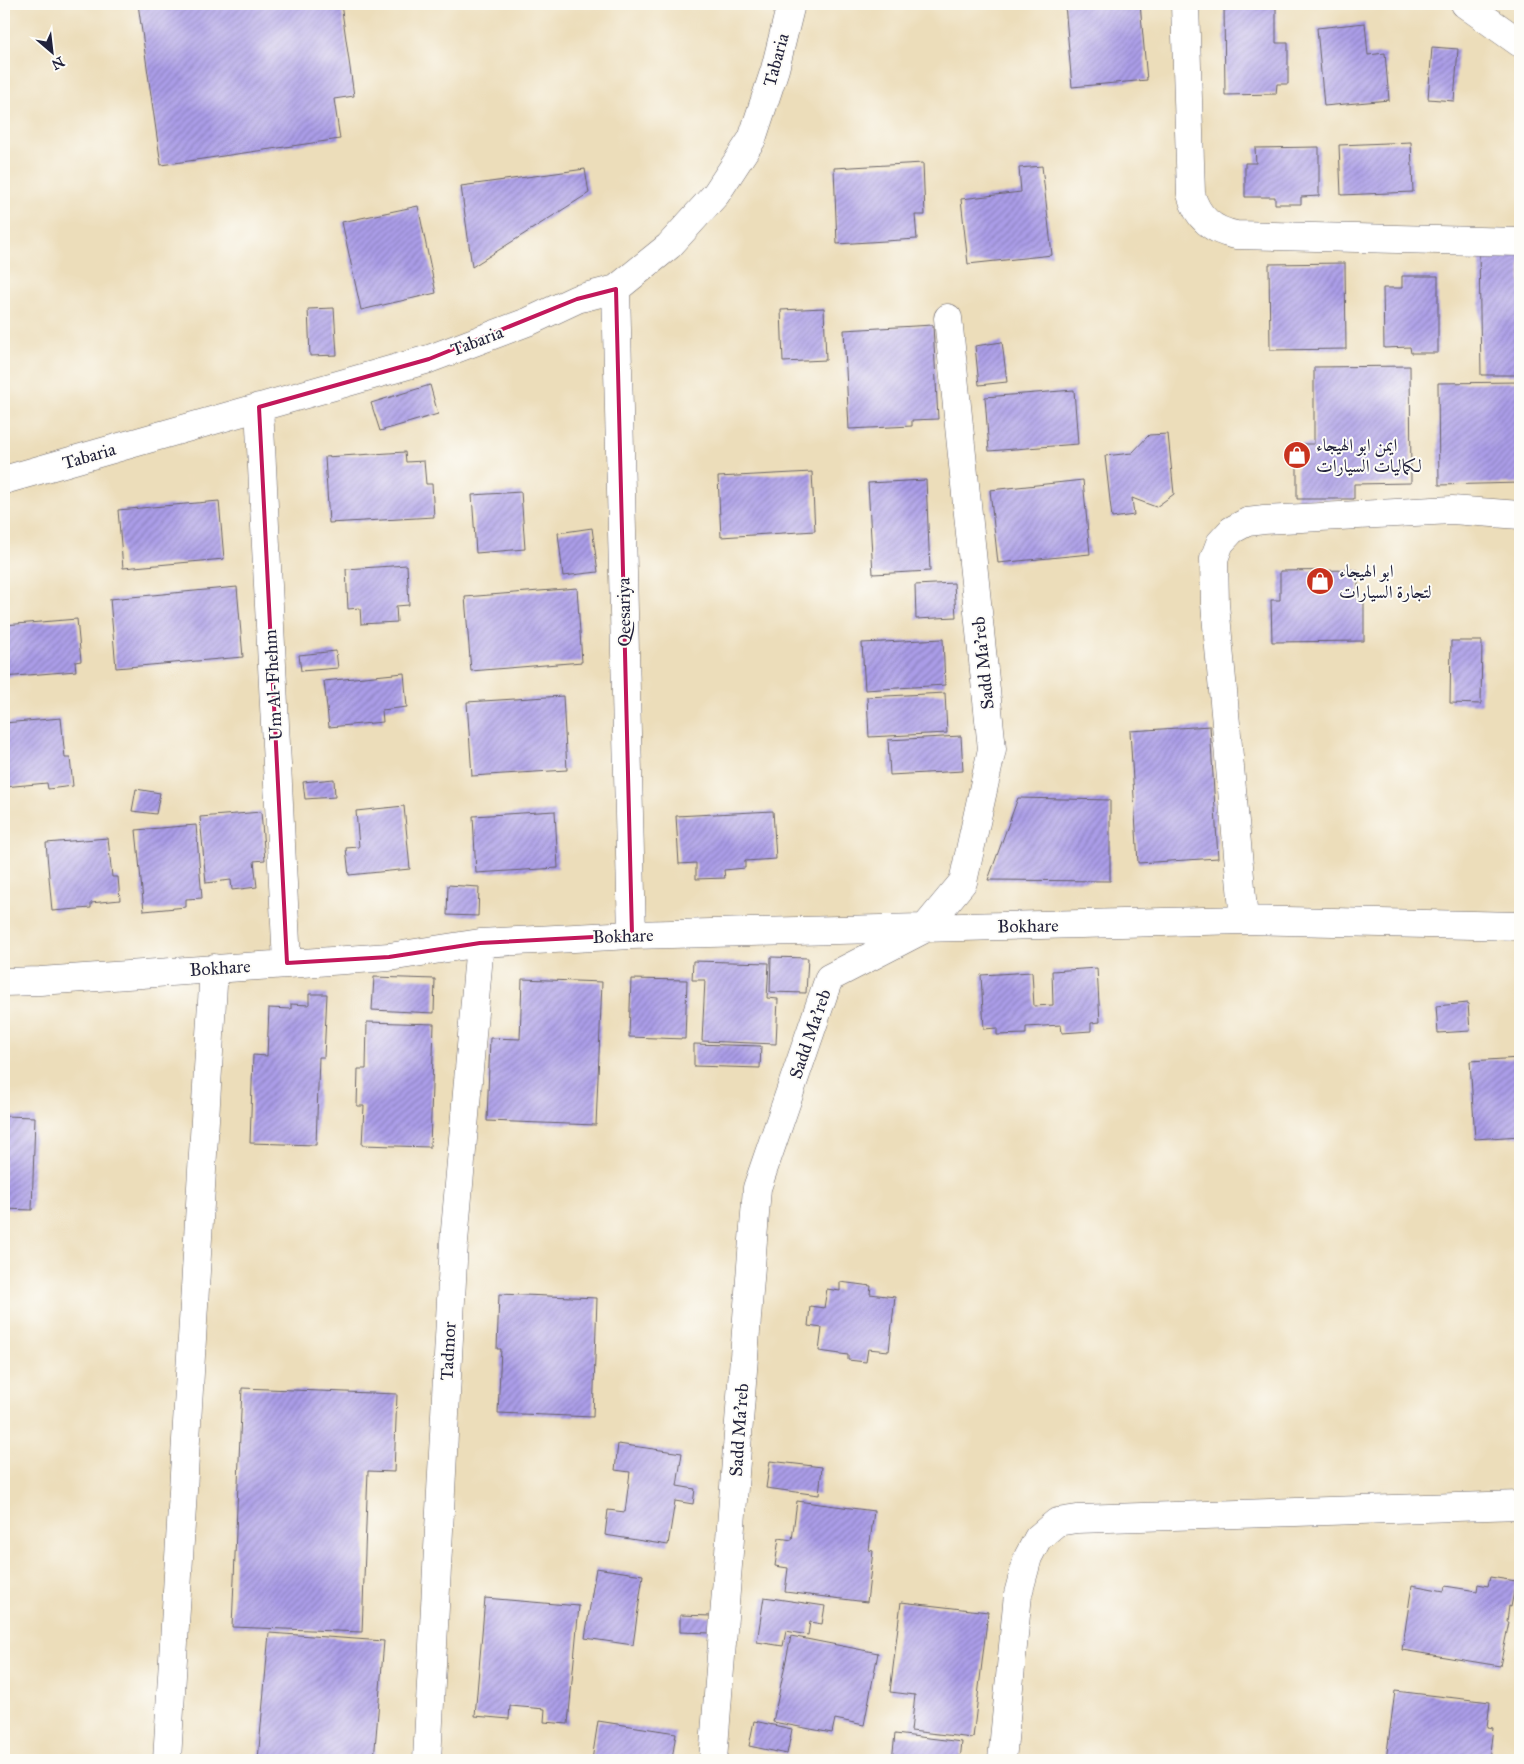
<svg xmlns="http://www.w3.org/2000/svg" width="1524" height="1764" font-family="'IM FELL Great Primer',Amiri,serif">
<style>
.building{fill:url(#building-hatch)}
.lines{fill:none;stroke-linecap:round;stroke-linejoin:round}
.minor-casing{stroke:#696367;stroke-width:29}
.minor{stroke:#fff;stroke-width:28}
.marked{fill:none;stroke:#c2185b;stroke-width:4;stroke-linejoin:round}
.labels{text-anchor:middle;dominant-baseline:central;stroke-width:4;stroke-linejoin:round;paint-order:stroke}
.street-label{font-size:18px;fill:#22223b;stroke:#fdfcf7}
.poi-label{font-size:18px;fill:#22223b;stroke:#fdfcf7;text-anchor:start}
</style>
<defs>
<pattern id="building-hatch" width="6" height="6" patternUnits="userSpaceOnUse" patternTransform="scale(1.25)"><rect width="6" height="6" fill="#ab9de8"/><path d="M-1 1l2-2M0 6l6-6M5 7l2-2" fill="none" stroke="#8b80bd"/></pattern>
</defs>
<rect width="100%" height="100%" fill="#fdfcf7"/>
<filter id="ink" filterUnits="userSpaceOnUse"><feTurbulence type="fractalNoise" baseFrequency=".02" numOctaves="2"/><feDisplacementMap in="SourceGraphic" scale="10" xChannelSelector="R" yChannelSelector="G"/><feConvolveMatrix kernelMatrix="1 2 1 2 8 2 1 2 1" color-interpolation-filters="sRGB"/></filter>
<filter id="wash" filterUnits="userSpaceOnUse"><feTurbulence type="fractalNoise" baseFrequency=".0096" numOctaves="4" result="noise"/><feDisplacementMap in="SourceGraphic" scale="20" xChannelSelector="R" yChannelSelector="G"/><feGaussianBlur stdDeviation="1.12" result="paint"/><feColorMatrix in="noise" values="0 0 0 0 0 0 0 0 0 0 0 0 0 0 0 0 0 1.4 0 .05"/><feComposite in="paint" operator="in"/></filter>
<g filter="url(#wash)">
<rect width="100%" height="100%" fill="#ecddba"/>
<g id="blocks">
<path class="building" d="M 138,4 L 341,4 L 354,96 L 334,99 L 340,139 L 161,165 Z
M 1065,4 L 1140,4 L 1147,80 L 1072,87 Z
M 1224,4 L 1276,4 L 1276,43 L 1288,43 L 1288,84 L 1277,84 L 1276,94 L 1225,95 Z
M 1365,23 L 1368,55 L 1385,53 L 1389,100 L 1324,106 L 1317,28 Z
M 1432,47 L 1458,49 L 1454,101 L 1428,99 Z
M 1411,142 L 1413,192 L 1341,195 L 1339,145 Z
M 1319,147 L 1319,196 L 1301,197 L 1301,204 L 1275,204 L 1275,197 L 1245,197 L 1245,163 L 1256,163 L 1255,148 Z
M 923,163 L 925,215 L 915,215 L 917,239 L 837,244 L 834,168 Z
M 1042,166 L 1052,255 L 968,264 L 961,199 L 1021,192 L 1019,168 Z
M 585,169 L 589,193 L 472,267 L 461,186 Z
M 418,206 L 436,293 L 361,310 L 342,222 Z
M 1520,248 L 1520,375 L 1481,375 L 1479,249 Z
M 1345,263 L 1346,349 L 1270,350 L 1269,264 Z
M 1402,276 L 1438,276 L 1438,353 L 1411,353 L 1410,347 L 1384,348 L 1383,288 L 1402,288 Z
M 334,308 L 337,355 L 310,356 L 308,309 Z
M 824,308 L 826,360 L 783,362 L 781,310 Z
M 933,325 L 938,419 L 912,420 L 912,426 L 849,429 L 844,330 Z
M 1002,342 L 1007,382 L 979,385 L 975,346 Z
M 1410,366 L 1411,483 L 1354,484 L 1354,499 L 1297,499 L 1297,444 L 1314,444 L 1314,367 Z
M 1520,382 L 1520,483 L 1439,485 L 1438,383 Z
M 430,385 L 438,414 L 380,431 L 371,403 Z
M 1074,390 L 1078,444 L 989,451 L 985,397 Z
M 1168,434 L 1174,494 L 1156,507 L 1132,498 L 1134,515 L 1112,518 L 1105,456 L 1132,453 L 1149,435 Z
M 405,452 L 406,462 L 424,461 L 426,484 L 432,484 L 434,517 L 329,523 L 325,457 Z
M 812,472 L 815,531 L 721,537 L 718,477 Z
M 926,480 L 930,571 L 873,574 L 868,483 Z
M 1083,480 L 1090,554 L 998,563 L 990,490 Z
M 521,492 L 525,549 L 476,553 L 472,495 Z
M 219,501 L 224,559 L 123,568 L 118,510 Z
M 592,528 L 598,572 L 563,576 L 558,533 Z
M 407,565 L 409,605 L 396,606 L 397,622 L 361,624 L 360,608 L 348,609 L 346,569 Z
M 1358,570 L 1358,601 L 1364,601 L 1364,641 L 1272,642 L 1271,600 L 1280,600 L 1280,571 Z
M 954,583 L 956,617 L 916,619 L 915,585 Z
M 237,587 L 243,657 L 116,668 L 110,599 Z
M 577,588 L 582,662 L 471,671 L 465,597 Z
M 77,619 L 81,661 L 75,662 L 76,671 L 4,677 L 4,625 Z
M 943,639 L 945,685 L 865,690 L 862,643 Z
M 1451,641 L 1482,641 L 1481,704 L 1450,703 Z
M 336,651 L 338,668 L 301,671 L 299,655 Z
M 404,673 L 407,707 L 382,710 L 383,722 L 329,727 L 324,681 Z
M 945,693 L 947,733 L 869,737 L 867,697 Z
M 563,696 L 567,770 L 472,776 L 467,702 Z
M 61,718 L 65,758 L 70,758 L 73,786 L 48,789 L 47,783 L 4,787 L 4,723 Z
M 1210,726 L 1218,858 L 1138,863 L 1130,731 Z
M 961,736 L 963,771 L 890,775 L 888,740 Z
M 334,779 L 335,797 L 305,799 L 303,782 Z
M 136,789 L 160,793 L 156,814 L 132,811 Z
M 1018,798 L 1110,800 L 1110,881 L 988,880 Z
M 404,806 L 410,869 L 349,875 L 346,848 L 359,847 L 356,811 Z
M 4,809 L 5,809 L 8,835 L 4,835 Z
M 555,811 L 558,868 L 476,873 L 473,816 Z
M 773,811 L 776,859 L 745,861 L 745,868 L 724,870 L 725,878 L 696,879 L 696,863 L 679,864 L 676,816 Z
M 261,812 L 265,860 L 254,861 L 257,887 L 232,890 L 231,880 L 206,883 L 200,817 Z
M 196,825 L 202,898 L 186,899 L 186,907 L 144,911 L 136,830 Z
M 108,838 L 112,877 L 118,877 L 120,900 L 91,903 L 91,908 L 52,911 L 46,843 Z
M 448,885 L 479,887 L 478,916 L 447,915 Z
M 771,957 L 808,958 L 806,993 L 770,992 Z
M 693,961 L 769,963 L 767,998 L 778,999 L 776,1044 L 702,1041 L 705,980 L 692,980 Z
M 1097,968 L 1100,1022 L 1091,1023 L 1091,1031 L 1062,1033 L 1061,1025 L 1026,1027 L 1026,1034 L 997,1035 L 997,1028 L 984,1029 L 981,975 L 1032,972 L 1034,1006 L 1053,1005 L 1052,971 Z
M 374,977 L 435,979 L 434,1013 L 372,1010 Z
M 522,979 L 602,982 L 596,1125 L 487,1121 L 490,1038 L 520,1039 Z
M 631,979 L 687,980 L 685,1039 L 629,1037 Z
M 309,994 L 327,994 L 324,1057 L 319,1057 L 316,1145 L 250,1143 L 253,1055 L 267,1056 L 269,1008 L 291,1009 L 291,1004 L 309,1005 Z
M 1468,1003 L 1470,1031 L 1438,1033 L 1436,1006 Z
M 367,1022 L 434,1024 L 430,1147 L 362,1145 L 364,1106 L 357,1106 L 358,1069 L 366,1069 Z
M 694,1044 L 761,1046 L 760,1068 L 694,1066 Z
M 1520,1058 L 1520,1136 L 1475,1139 L 1470,1061 Z
M 4,1116 L 35,1117 L 32,1210 L 4,1209 Z
M 840,1282 L 871,1286 L 870,1294 L 895,1297 L 889,1351 L 868,1349 L 866,1362 L 848,1360 L 848,1355 L 819,1351 L 822,1328 L 808,1326 L 810,1306 L 824,1308 L 827,1289 L 840,1291 Z
M 499,1294 L 597,1298 L 593,1417 L 498,1413 L 501,1349 L 497,1349 Z
M 242,1388 L 397,1394 L 394,1472 L 368,1471 L 362,1632 L 232,1627 Z
M 618,1444 L 682,1453 L 677,1486 L 695,1489 L 693,1504 L 675,1501 L 668,1545 L 605,1535 L 608,1510 L 625,1512 L 630,1472 L 615,1470 Z
M 770,1461 L 822,1467 L 819,1495 L 766,1488 Z
M 797,1501 L 874,1511 L 869,1550 L 873,1551 L 867,1602 L 785,1592 L 788,1568 L 775,1566 L 779,1538 L 792,1540 Z
M 596,1568 L 643,1575 L 633,1645 L 585,1638 Z
M 1490,1577 L 1516,1581 L 1511,1607 L 1509,1606 L 1507,1622 L 1509,1622 L 1500,1666 L 1402,1650 L 1412,1585 L 1444,1591 L 1445,1586 L 1477,1591 L 1478,1584 L 1488,1586 Z
M 764,1597 L 825,1606 L 822,1624 L 810,1622 L 808,1635 L 786,1631 L 783,1646 L 757,1642 Z
M 485,1598 L 579,1606 L 568,1724 L 544,1722 L 545,1709 L 510,1706 L 509,1719 L 475,1716 Z
M 901,1602 L 988,1612 L 973,1738 L 911,1731 L 915,1695 L 890,1692 Z
M 680,1615 L 712,1616 L 711,1633 L 680,1632 Z
M 269,1633 L 384,1641 L 374,1760 L 258,1760 Z
M 791,1636 L 878,1653 L 864,1725 L 835,1719 L 832,1733 L 773,1722 Z
M 1395,1691 L 1490,1702 L 1487,1727 L 1493,1728 L 1489,1760 L 1386,1760 Z
M 598,1721 L 676,1733 L 672,1760 L 592,1760 Z
M 754,1721 L 792,1729 L 787,1754 L 749,1746 Z
M 895,1734 L 962,1742 L 960,1760 L 892,1760 Z"/>
</g>
</g>
<g filter="url(#ink)">
<use href="#blocks" fill-opacity="0" stroke="#696367" stroke-width="1"/>
<g class="lines">
<g class="minor-casing">
<path id="minor" d="M 1185,4 L 1191,194 C 1197,218 1213,231 1236,235 L 1520,242
M 1465,4 L 1520,43
M 616,289 L 632,935
M 259,407 L 287,963
M 4,480 L 429,359 L 530,321 L 577,299 L 616,289 L 669,246 L 716,194 L 752,139 L 775,69 L 791,4
M 1244,920 L 1215,604 L 1214,559 L 1220,543 L 1232,530 L 1247,522 L 1264,520 L 1452,510 L 1520,515
M 4,982 L 40,981 L 389,957 L 480,943 L 632,935 L 1244,920 L 1520,926
M 167,1760 L 214,968
M 427,1760 L 454,1242 L 480,943
M 713,1760 L 757,1188 L 829,978 L 924,929 L 963,882 L 992,749 L 948,318
M 1002,1760 L 1018,1594 L 1028,1557 L 1038,1538 L 1057,1522 L 1077,1519 L 1520,1505"/>
</g>
<use href="#minor" class="minor"/>
</g>
</g>
<path class="marked" d="M 616,289 L 632,935 L 480,943 L 389,957 L 287,963 L 259,407 L 429,359 L 577,299 Z"/>
<defs>
<g id="shop-disc" transform="scale(1.4375)"><circle r="9.5" fill="#c8321e" stroke="#fdfcf7"/><path d="M-5-2.5h2.3a2.7 3.5 0 0 1 5.4 0H5L5.5 6h-11ZM-1.5-2.5h3a1.5 2.3 0 0 0-3 0Z" fill="#fff"/></g>
</defs>
<g fill-rule="evenodd">
<use href="#shop-disc" x="1297" y="455"/>
<use href="#shop-disc" x="1320" y="581"/>
</g>
<g class="labels">
<g class="street-label">
<text transform="translate(776 60) rotate(-75)">Tabaria</text>
<text transform="translate(477 341) rotate(-21)">Tabaria</text>
<text transform="translate(89 456) rotate(-16)">Tabaria</text>
<text transform="translate(624 612) rotate(-91)">Qeesariya</text>
<text transform="translate(983 663) rotate(-96)">Sadd Ma'reb</text>
<text transform="translate(273 685) rotate(-93)">Um Al-Fhehm</text>
<text transform="translate(1028 926) rotate(-1)">Bokhare</text>
<text transform="translate(623 936) rotate(-2)">Bokhare</text>
<text transform="translate(220 968) rotate(-4)">Bokhare</text>
<text transform="translate(810 1034) rotate(-71)">Sadd Ma'reb</text>
<text transform="translate(448 1351) rotate(-87)">Tadmor</text>
<text transform="translate(739 1430) rotate(-86)">Sadd Ma'reb</text>
</g>
<g class="poi-label">
<text x="1316" y="445">ايمن ابو الهيجاء<tspan x="1316" dy="21">لكماليات السيارات</tspan></text>
<text x="1339" y="571">ابو الهيجاء<tspan x="1339" dy="21">لتجارة السيارات</tspan></text>
</g>
</g>
<rect width="1524" height="1764" fill="none" stroke="#fdfcf7" stroke-width="20"/>
<g transform="translate(52 52) rotate(152)" stroke="#fdfcf7" stroke-width="4" paint-order="stroke">
<path d="M0-4L9 19L0 12L-9 19Z" fill="#22223b"/>
<text y="-8" font-size="14" font-weight="bold" text-anchor="middle" fill="#22223b">N</text>
</g>
</svg>
